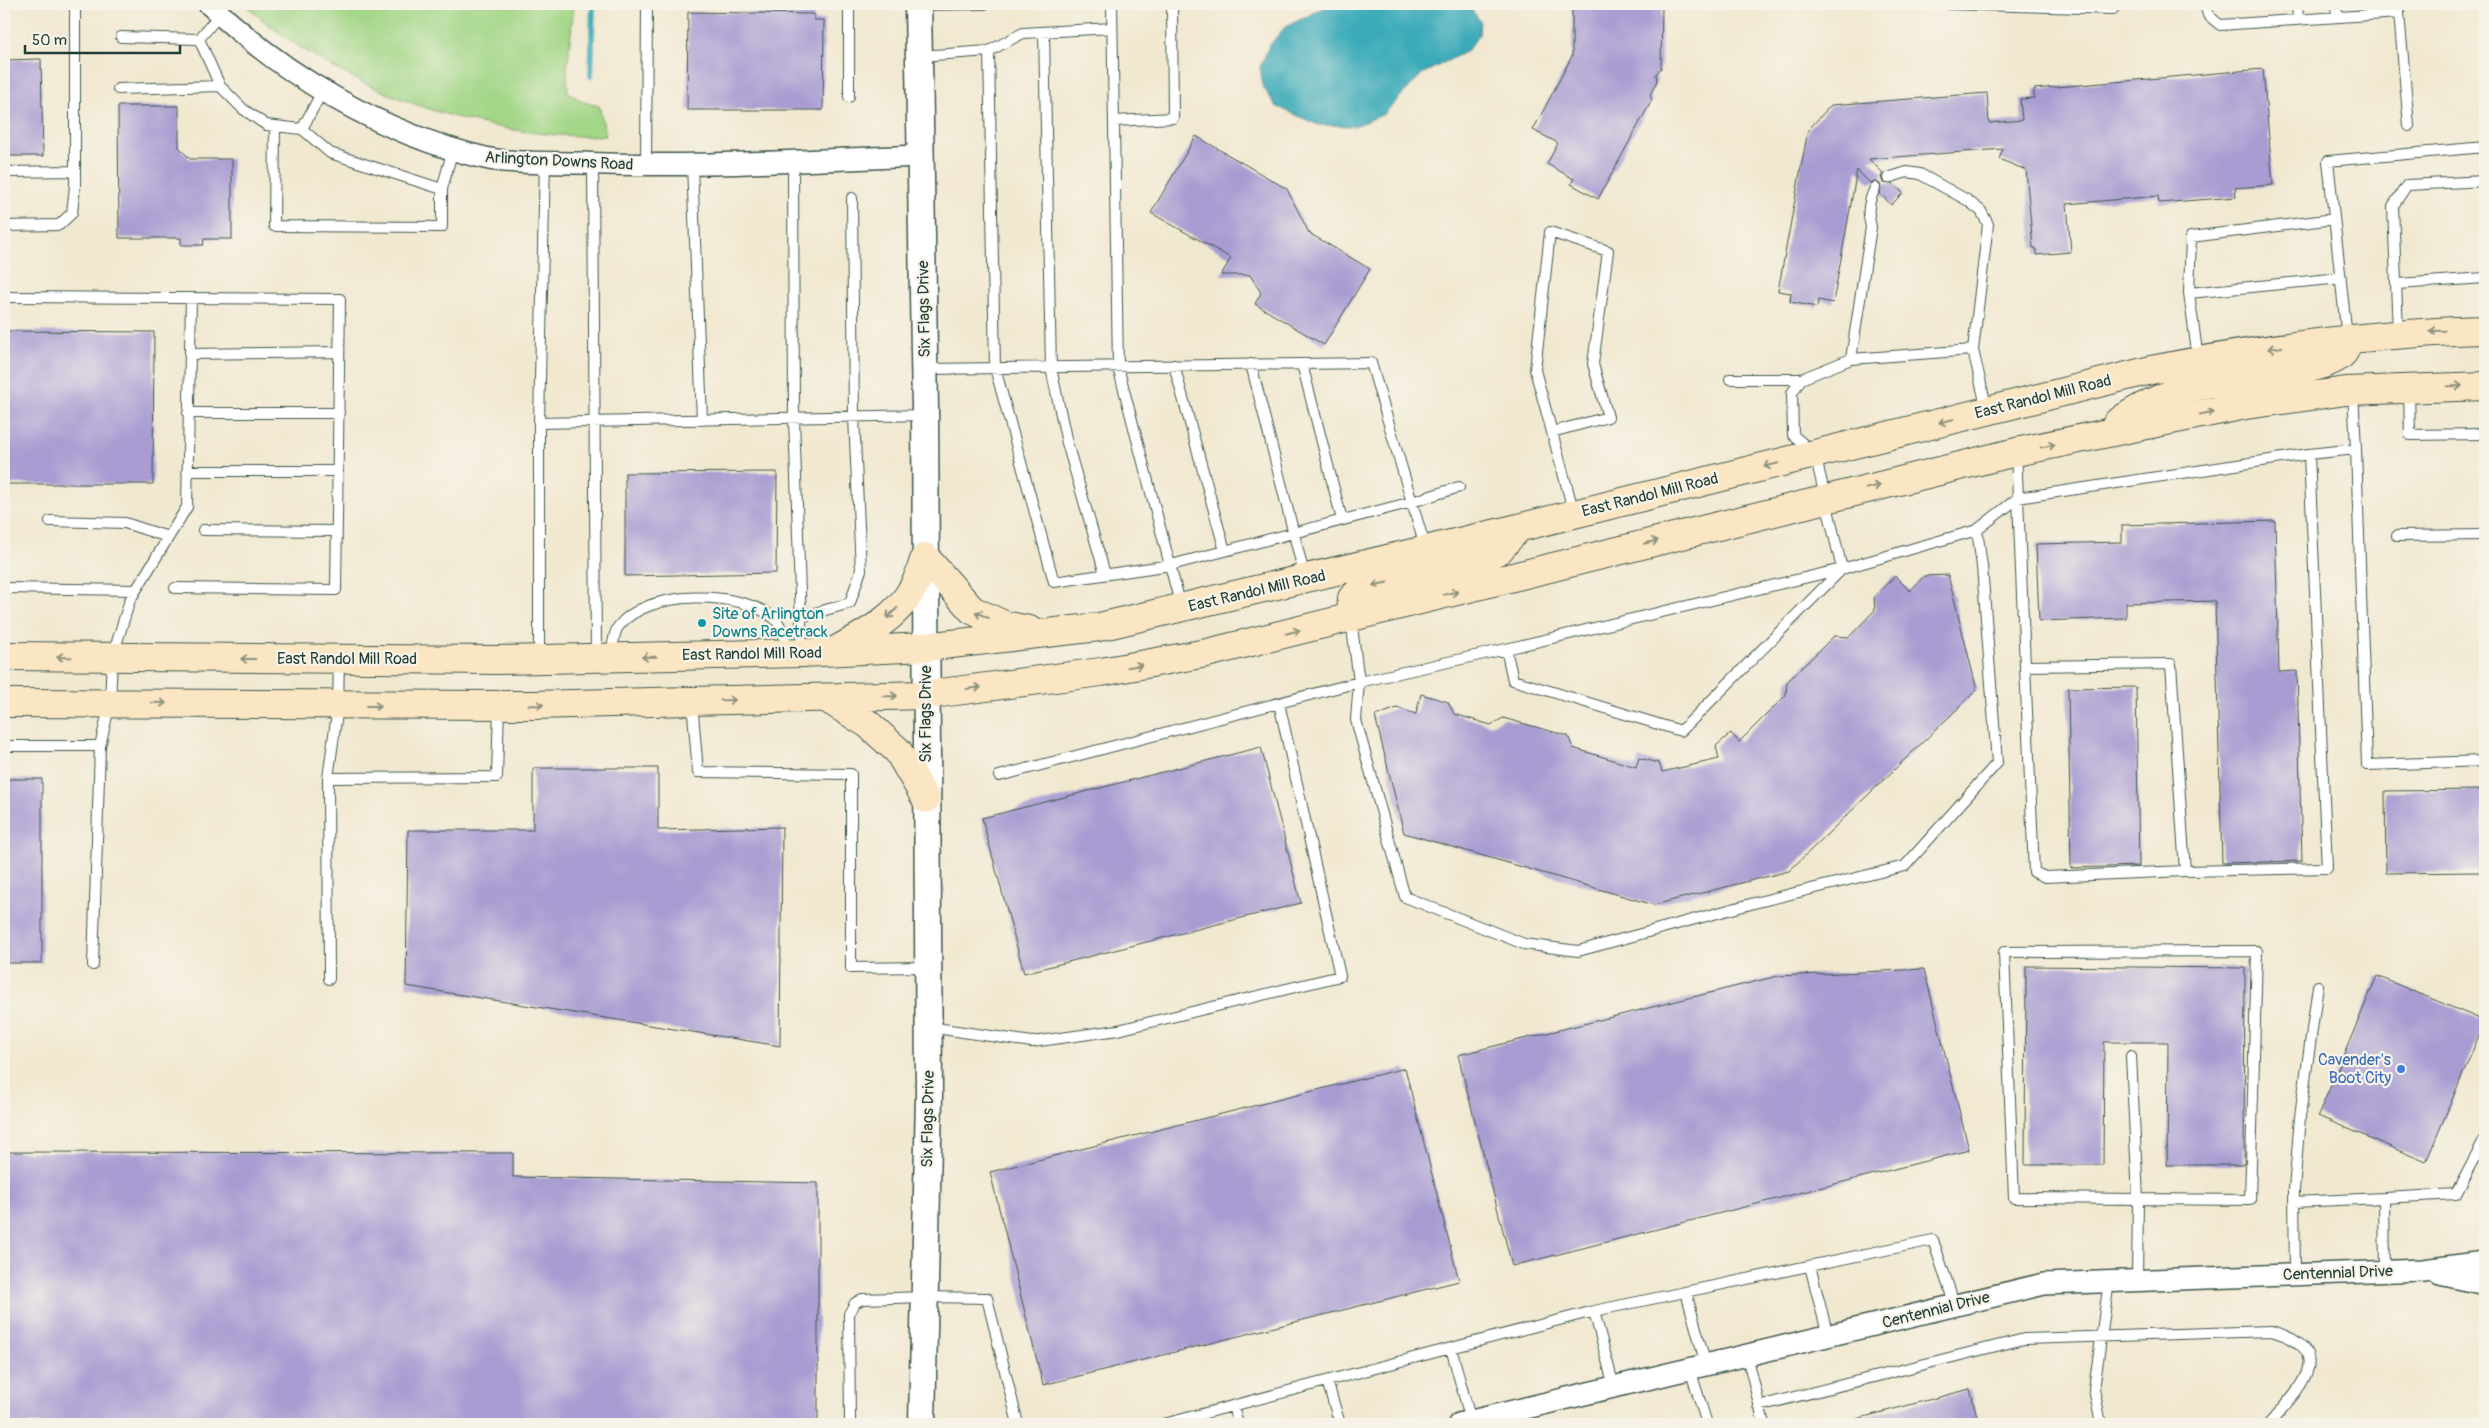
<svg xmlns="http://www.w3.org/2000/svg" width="2489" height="1428" font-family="Pangolin,sans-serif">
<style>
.green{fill:#a3d687;stroke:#618a5e}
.water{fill:#3baab9;stroke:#2d7476}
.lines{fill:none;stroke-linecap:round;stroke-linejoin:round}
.stream{stroke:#3baab9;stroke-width:6}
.building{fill:#a89cd2}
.service-casing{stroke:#3e574b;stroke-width:12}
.minor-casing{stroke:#3e574b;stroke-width:24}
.tertiary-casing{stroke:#3e574b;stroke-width:29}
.secondary-casing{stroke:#3e574b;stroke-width:30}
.service{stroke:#fff;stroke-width:10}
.minor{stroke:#fff;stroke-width:21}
.tertiary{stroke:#fff;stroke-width:26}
.secondary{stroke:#fbe6c4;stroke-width:28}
.oneway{stroke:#8d927c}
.culture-dot{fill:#0f9aa8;stroke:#f7f3e8;stroke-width:2}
.shop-dot{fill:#3f7fe0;stroke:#f7f3e8;stroke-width:2}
.labels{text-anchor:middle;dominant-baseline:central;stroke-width:4.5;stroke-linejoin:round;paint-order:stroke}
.street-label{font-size:16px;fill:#1f3d34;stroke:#f7f3e8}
.culture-label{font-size:16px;fill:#0d838f;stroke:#f7f3e8;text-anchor:start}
.shop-label{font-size:16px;fill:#366cbe;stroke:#f7f3e8;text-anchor:end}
</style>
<rect width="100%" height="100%" fill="#f7f3e8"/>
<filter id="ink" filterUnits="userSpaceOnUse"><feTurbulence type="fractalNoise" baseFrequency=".02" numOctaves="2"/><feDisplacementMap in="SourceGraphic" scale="10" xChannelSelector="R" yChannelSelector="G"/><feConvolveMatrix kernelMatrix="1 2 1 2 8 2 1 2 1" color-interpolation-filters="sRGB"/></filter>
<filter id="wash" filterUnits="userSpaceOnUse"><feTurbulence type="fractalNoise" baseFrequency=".0096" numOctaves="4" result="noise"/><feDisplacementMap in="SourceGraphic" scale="20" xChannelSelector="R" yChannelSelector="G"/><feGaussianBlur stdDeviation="1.12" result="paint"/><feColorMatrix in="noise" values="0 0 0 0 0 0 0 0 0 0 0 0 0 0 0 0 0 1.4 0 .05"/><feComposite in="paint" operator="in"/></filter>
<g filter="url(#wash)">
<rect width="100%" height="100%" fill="#f1e8d0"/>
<path class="green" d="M 244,4 L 574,4 L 567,70 L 568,92 L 583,102 L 599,106 L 606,136 C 480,140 338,89 244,4 Z"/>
<path class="water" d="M 1332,4 L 1457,4 L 1471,9 L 1480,21 L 1479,35 L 1467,51 L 1422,74 L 1384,114 L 1355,126 L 1318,125 L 1276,106 L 1263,87 L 1260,67 L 1269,46 L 1285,27 Z"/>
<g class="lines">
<path class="stream" d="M 591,76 L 593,4"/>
</g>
<g id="blocks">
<path class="building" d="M 1572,4 L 1662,4 L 1661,68 L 1656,74 L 1657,81 L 1650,95 L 1652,100 L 1598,199 L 1571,184 L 1574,179 L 1547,164 L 1558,143 L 1533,130 L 1572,56 Z
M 688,12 L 814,14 L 814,20 L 824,20 L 823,110 L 687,110 Z
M 41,59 L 43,156 L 4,156 L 4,60 Z
M 2263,69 L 2273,185 L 2235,188 L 2236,197 L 2159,203 L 2158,196 L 2067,204 L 2071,252 L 2036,255 L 2036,248 L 2033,248 L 2026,170 L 1999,159 L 2003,149 L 1869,159 L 1883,173 L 1881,177 L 1883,183 L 1893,184 L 1903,193 L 1891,205 L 1880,193 L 1880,184 L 1875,181 L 1870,183 L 1857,170 L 1833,303 L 1818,300 L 1817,307 L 1790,302 L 1791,293 L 1778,291 L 1808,130 L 1831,105 L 1987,93 L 1989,123 L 2022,120 L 2020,99 L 2034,98 L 2034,89 Z
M 118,106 L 179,106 L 179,147 L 190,159 L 232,159 L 232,239 L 204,239 L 203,245 L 181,245 L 181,238 L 119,238 Z
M 1196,136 L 1287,189 L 1309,233 L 1370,269 L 1324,345 L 1255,304 L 1261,293 L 1250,275 L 1221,275 L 1231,258 L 1151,213 Z
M 4,331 L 154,332 L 153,484 L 4,484 Z
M 777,472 L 776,573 L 625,576 L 625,473 Z
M 2275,521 L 2279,672 L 2297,671 L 2302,861 L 2222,863 L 2215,601 L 2126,603 L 2126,618 L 2039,621 L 2036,544 L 2122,542 L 2122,525 Z
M 1948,575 L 1977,690 L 1789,871 L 1654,905 L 1404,833 L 1375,716 L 1397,708 L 1416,714 L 1421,694 L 1448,702 L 1454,714 L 1491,725 L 1503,718 L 1568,736 L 1573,748 L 1636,767 L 1639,758 L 1659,763 L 1662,772 L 1719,759 L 1716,746 L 1731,733 L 1739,742 L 1786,695 L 1787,682 L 1834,636 L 1849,637 L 1875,610 L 1874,596 L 1895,576 L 1910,591 L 1924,576 Z
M 2136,687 L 2139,866 L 2071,868 L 2068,688 Z
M 1261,747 L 1301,903 L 1024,973 L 982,818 Z
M 533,768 L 658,768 L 658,830 L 782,827 L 780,1046 L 406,986 L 408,830 L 533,830 Z
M 4,779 L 42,779 L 42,963 L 4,963 Z
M 2482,790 L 2483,872 L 2386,873 L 2385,791 Z
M 2026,966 L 2245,968 L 2244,1165 L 2167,1165 L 2168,1042 L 2104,1042 L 2103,1165 L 2025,1165 Z
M 1924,969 L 1969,1150 L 1512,1266 L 1458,1055 L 1778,976 Z
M 2377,976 L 2485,1021 L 2426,1162 L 2318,1116 Z
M 1405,1068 L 1459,1281 L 1043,1385 L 990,1172 Z
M 4,1152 L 513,1153 L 513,1177 L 818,1183 L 818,1424 L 4,1424 Z
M 1970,1389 L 1979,1424 L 1856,1424 L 1856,1419 Z"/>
</g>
</g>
<g filter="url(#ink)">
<use href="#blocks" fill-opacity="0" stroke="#3e574b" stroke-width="1"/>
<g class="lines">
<g class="service-casing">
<path id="service" d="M 1112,4 L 1118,367 L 1181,607
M 1949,4 L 2113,9 L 2113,4
M 2205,4 L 2208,15 L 2220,25 L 2399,13 L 2398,4
M 2297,4 L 2298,18
M 2336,4 L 2337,16
M 919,5 L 985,4
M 2399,13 L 2409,126
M 220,14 L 199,39 L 220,86 L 243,109 L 266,125 L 302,129 L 330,153 L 442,189 L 453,149
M 1044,32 L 1051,368 L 1067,443 L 1105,574
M 121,37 L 199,39
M 989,51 L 1023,33 L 1112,28
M 920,56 L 989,51 L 995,368 L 1054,582 L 1171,565 L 1412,502 L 1459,487
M 118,89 L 220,86
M 849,97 L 849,4
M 1114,121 L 1173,118 L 1172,4
M 275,126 L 274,226 L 442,227 L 442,189
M 302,129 L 323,90
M 545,161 L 539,423 L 924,415
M 793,161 L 794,418 L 802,652
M 593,163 L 596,657
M 692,164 L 702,420
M 646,166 L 647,4
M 4,172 L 75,171
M 1888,178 L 1907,172 L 1920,174 L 1967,200 L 1981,211 L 1988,224 L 1973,350 L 1987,410
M 1875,188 C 1868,203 1867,212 1871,227 L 1851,359 L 1973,350
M 4,226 L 59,225 L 72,213 L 75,186 L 75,4
M 2398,284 L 2485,278
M 2189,293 L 2191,237 L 2334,219
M 4,297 L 340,299 L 336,590 L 175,588
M 2398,333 L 2393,206 L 2407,185 L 2485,181
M 2347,338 L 2328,161 L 2485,147
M 190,354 L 339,352
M 2198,359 L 2189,293 L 2341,278
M 1251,364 L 1305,578
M 1302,364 L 1342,520
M 1174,365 L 1225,551
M 926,369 L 1371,363 L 1426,550
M 1730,379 L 1801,379
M 2409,389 L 2410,435 L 2485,434
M 188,413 L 339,413
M 1552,432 L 1608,417 L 1593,364 L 1608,251 L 1550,232 L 1535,370 L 1574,513
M 2356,449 L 2367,765 L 2485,761
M 2309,454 L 2356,449 L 2353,392
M 187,471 L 338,471
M 50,521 L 125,523 L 168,537
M 203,530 L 337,531
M 2397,536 L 2485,535
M 4,588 L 136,590
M 801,617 L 850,603 L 861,570 L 854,417 L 852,198
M 1351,619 L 1359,682 L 1356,720 L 1405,897 L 1524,944 L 1578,951 L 1758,902 L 1905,866 L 1997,763 L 1982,566 L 1977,530 L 2018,498 L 2309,454 L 2327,868 L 2185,871 L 2171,664 L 2025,666 L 2018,498 L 2016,453
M 1506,649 L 1513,680 L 1681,731 L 1842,569 L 1977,530
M 611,656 C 613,648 613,634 618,627 C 646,589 741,589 775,619 C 783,627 785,641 788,651
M 539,657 L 539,423
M 339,660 L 338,706 L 328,778 L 497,777 L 499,705
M 2025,666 L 2034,872 L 2045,877 L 2185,871
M 692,702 L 698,772 L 851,774 L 851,968 L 928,967
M 4,746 L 100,746
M 999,776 L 1359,682 L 1506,649 L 1842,569 L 1815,454 L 1793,435 L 1792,393 L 1801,379 L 1851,359
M 328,778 L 329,979
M 93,965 L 100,746 L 110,703 L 112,658 L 130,600 L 187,507 L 191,298
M 929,1027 L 1032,1042 L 1118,1030 L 1340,976 L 1279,703
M 2131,1056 L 2138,1199 L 2250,1200 L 2257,951 L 2004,952 L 2014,1198 L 2138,1199 L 2137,1281
M 2384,1198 L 2456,1194 L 2485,1139
M 2294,1202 L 2384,1198 L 2385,1272
M 1810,1266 L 1828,1336
M 2295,1275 L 2294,1190 L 2300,1117 L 2318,986
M 1686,1292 L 1706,1365
M 1747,1355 L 1764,1424
M 1690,1369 L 1707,1424
M 1327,1381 L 1340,1424
M 1614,1387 L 1594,1311 L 1933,1240 L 1955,1306
M 1233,1406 L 1238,1424
M 1759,1406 L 2024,1339 L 2271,1331 C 2341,1350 2297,1391 2269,1424
M 1471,1421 L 1451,1348 L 1594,1311
M 850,1424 L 849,1314 L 855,1303 L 862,1299 L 925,1297 L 987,1298 L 1018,1424
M 1164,1424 L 1451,1348
M 2101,1424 L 2094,1389 L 2109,1281"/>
</g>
<g class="minor-casing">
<path id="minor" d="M 209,4 C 285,76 382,134 485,158 C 509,164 553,162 580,163 C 693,168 807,160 921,156
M 2440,1274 L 2485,1284
M 1459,1424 L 2044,1284 L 2423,1270 L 2485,1262"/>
</g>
<g class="tertiary-casing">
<path id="tertiary" d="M 918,4 L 925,409 L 929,1096 L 922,1424"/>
</g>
<g class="secondary-casing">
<path id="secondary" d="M 2117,423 C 2138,407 2167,394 2193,387 C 2227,378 2317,375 2341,355 C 2346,351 2347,344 2347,338
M 1351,618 L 1352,598 L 1363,588 L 1478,561 L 1499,550 L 1518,528
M 838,649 C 866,634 899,616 914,586 C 919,577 922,566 925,557 L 972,610 L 1004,625 L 1029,630
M 4,656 L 497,660 L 802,653 L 925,647 L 1099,627 L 1518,528 L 2151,370 C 2262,348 2372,333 2485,330
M 826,698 L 868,724 L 898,751 L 926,799
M 4,703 L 533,705 L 925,695 L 1101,672 L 1207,653 L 2016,452 L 2156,423 L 2246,405 L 2346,391 L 2485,386"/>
</g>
<use href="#service" class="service"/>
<use href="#minor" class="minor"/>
<use href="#tertiary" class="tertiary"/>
<use href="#secondary" class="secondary"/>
</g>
<defs><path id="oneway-shaft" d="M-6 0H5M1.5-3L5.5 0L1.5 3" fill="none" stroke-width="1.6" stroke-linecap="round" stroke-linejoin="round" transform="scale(1.25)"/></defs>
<g class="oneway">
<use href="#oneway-shaft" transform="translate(2437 331) rotate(179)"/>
<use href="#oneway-shaft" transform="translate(2275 348) rotate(172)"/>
<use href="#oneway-shaft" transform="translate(2455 386) rotate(-1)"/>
<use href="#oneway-shaft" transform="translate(2207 413) rotate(-11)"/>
<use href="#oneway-shaft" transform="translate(1946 421) rotate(166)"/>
<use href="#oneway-shaft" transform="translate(2048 446) rotate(-12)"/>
<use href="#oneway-shaft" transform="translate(1771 465) rotate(166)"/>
<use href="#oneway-shaft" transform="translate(1873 487) rotate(-14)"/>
<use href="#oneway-shaft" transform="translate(1651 542) rotate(-14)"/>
<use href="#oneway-shaft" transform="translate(1380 584) rotate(168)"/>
<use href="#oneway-shaft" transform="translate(1451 593) rotate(-14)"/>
<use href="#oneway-shaft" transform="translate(892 613) rotate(136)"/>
<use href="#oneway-shaft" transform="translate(982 615) rotate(-156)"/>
<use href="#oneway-shaft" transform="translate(1293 632) rotate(-14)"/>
<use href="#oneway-shaft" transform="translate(64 657) rotate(-179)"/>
<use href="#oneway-shaft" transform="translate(649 657) rotate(179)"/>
<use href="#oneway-shaft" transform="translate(248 659) rotate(-180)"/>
<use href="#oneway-shaft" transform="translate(1135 666) rotate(-10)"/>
<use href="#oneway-shaft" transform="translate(974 688) rotate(-7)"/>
<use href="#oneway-shaft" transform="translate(890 696) rotate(-1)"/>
<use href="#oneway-shaft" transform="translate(728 700) rotate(-1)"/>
<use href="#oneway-shaft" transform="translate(159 703) rotate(1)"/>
<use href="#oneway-shaft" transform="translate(536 705) rotate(-1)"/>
<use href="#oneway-shaft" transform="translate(374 706)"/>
</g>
</g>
<circle class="culture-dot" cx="702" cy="623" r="5"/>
<circle class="shop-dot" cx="2401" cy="1069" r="5"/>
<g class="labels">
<g class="street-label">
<text transform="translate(559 161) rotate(3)">Arlington Downs Road</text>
<text transform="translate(924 309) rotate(-91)">Six Flags Drive</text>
<text transform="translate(2043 397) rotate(-14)">East Randol Mill Road</text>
<text transform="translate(1650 495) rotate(-14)">East Randol Mill Road</text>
<text transform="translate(1257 591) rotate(-13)">East Randol Mill Road</text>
<text transform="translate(752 654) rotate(-1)">East Randol Mill Road</text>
<text x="347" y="659">East Randol Mill Road</text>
<text transform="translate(926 714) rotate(-90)">Six Flags Drive</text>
<text transform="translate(928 1119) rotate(-89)">Six Flags Drive</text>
<text transform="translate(2338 1273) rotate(-2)">Centennial Drive</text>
<text transform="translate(1936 1310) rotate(-14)">Centennial Drive</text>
</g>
<g class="culture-label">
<text x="712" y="614">Site of Arlington<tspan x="712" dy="18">Downs Racetrack</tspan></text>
</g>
<g class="shop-label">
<text x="2391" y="1060">Cavender's<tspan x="2391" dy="18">Boot City</tspan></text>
</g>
</g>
<rect width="2489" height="1428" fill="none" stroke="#f7f3e8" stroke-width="20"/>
<path d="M25 45v8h155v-8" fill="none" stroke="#1f3d34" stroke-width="2.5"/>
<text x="32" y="45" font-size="15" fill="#1f3d34" stroke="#f7f3e8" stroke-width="4" paint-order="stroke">50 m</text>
</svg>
